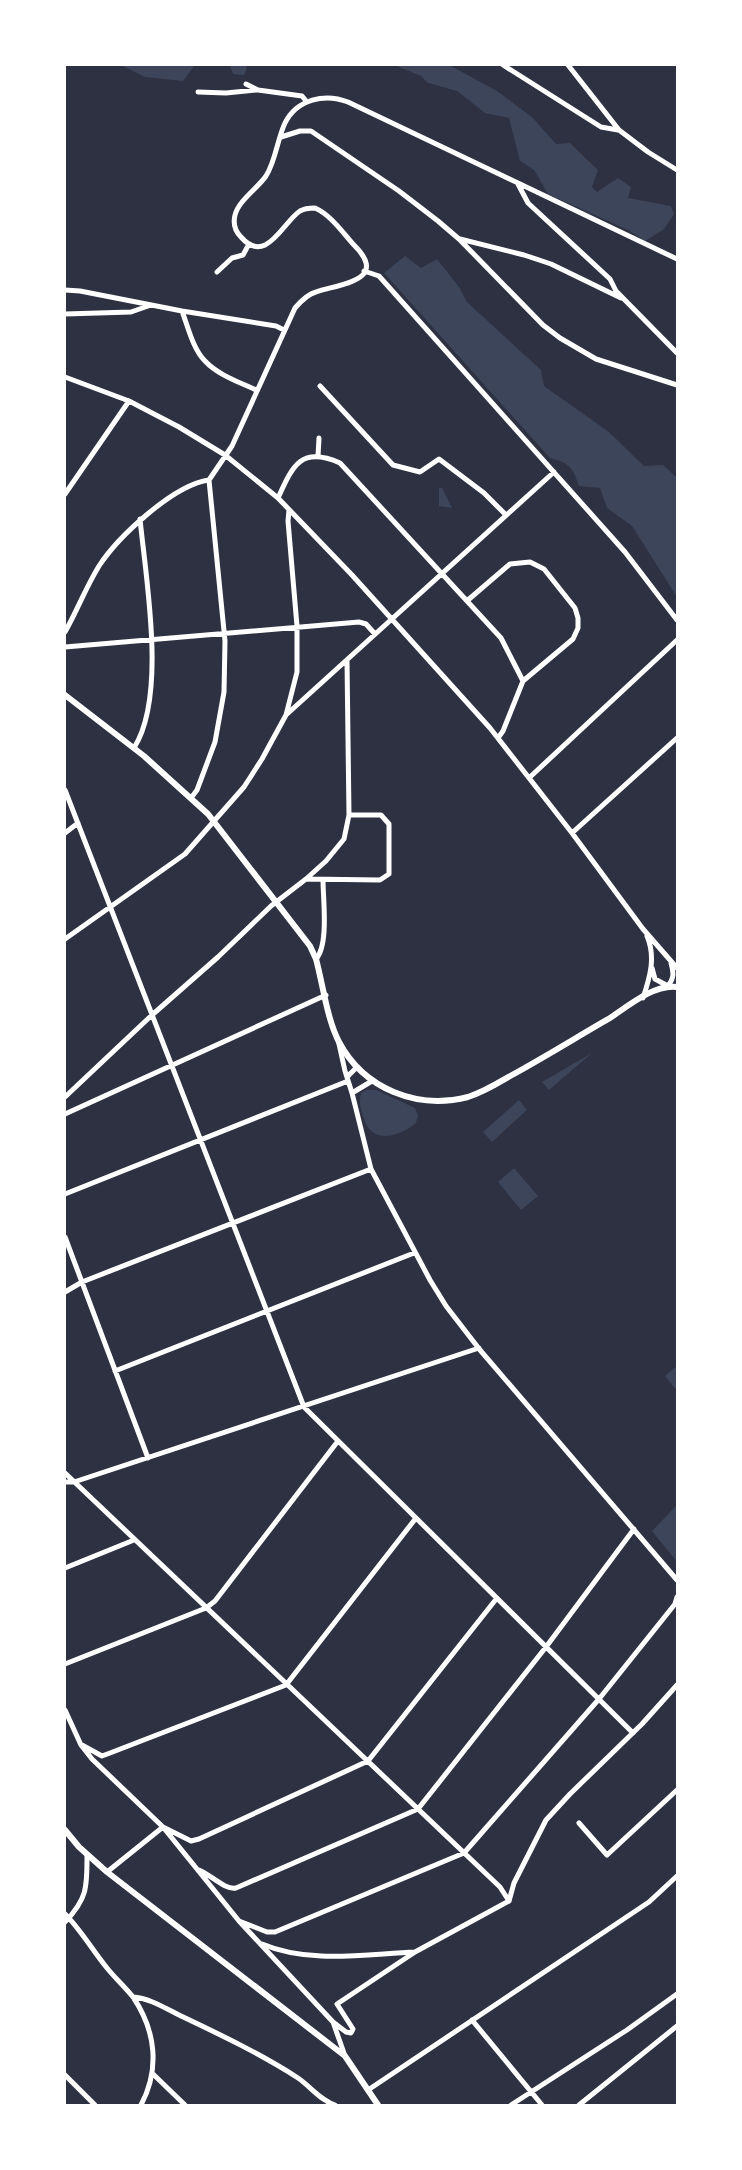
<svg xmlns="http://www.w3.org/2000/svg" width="742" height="2170" font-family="'Exo 2',sans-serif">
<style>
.green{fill:#3c4559}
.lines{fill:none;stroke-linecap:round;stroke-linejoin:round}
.minor{stroke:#fff;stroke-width:5}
.tertiary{stroke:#fff;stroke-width:6}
</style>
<rect width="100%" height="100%" fill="#2d3142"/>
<path class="green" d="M 121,65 L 195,65 L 183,81 L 145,77 Z
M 227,65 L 246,65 L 247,68 L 244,75 L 233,74 L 230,66 Z
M 394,65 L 449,65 L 497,91 L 532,117 L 556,144 L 570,143 L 598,170 L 592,187 L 597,192 L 618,178 L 631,187 L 628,198 L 671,206 L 674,214 L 664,229 L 645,241 L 628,230 L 548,194 L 534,170 L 520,161 L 509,118 L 485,113 L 457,91 L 428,83 L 421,76 Z
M 405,256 L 421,268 L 437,259 L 459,287 L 467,302 L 541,370 L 544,386 L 609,432 L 644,466 L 663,465 L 677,478 L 677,597 L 632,526 L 607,508 L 600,488 L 579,486 C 572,466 570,464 550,458 L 384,273 Z
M 439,488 L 442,488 L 452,508 L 439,506 Z
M 592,1053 L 549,1090 L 542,1082 Z
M 366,1090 L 376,1090 L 415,1108 L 418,1115 L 416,1123 C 398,1138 370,1145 363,1116 C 360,1107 359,1102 361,1093 Z
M 519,1100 L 527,1110 L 492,1142 L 483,1132 Z
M 514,1168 L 538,1196 L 521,1210 L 498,1182 Z
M 677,1366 L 677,1391 L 665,1376 Z
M 677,1505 L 677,1562 L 652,1531 Z"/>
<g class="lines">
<path class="minor" d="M 503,65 L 601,127 L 618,130
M 568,65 L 619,130 L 648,152 L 677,170
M 246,84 L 258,90 L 302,96 L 307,102
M 198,92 L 226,93 L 257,90
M 281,137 L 300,131 L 311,131 L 399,191 L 438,221 L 459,239 L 543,325 L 560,338 L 596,359 L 677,385
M 518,184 L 528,203 L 610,279 L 616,291 L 677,353
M 460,239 L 524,255 L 551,264 L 621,298
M 364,271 L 379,276 L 625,552 L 677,620
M 217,272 L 232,258 L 243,255 L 249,244
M 65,290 L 80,291 L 182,311 L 276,326 L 284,330
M 182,311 C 188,327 193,349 205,361 C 218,375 239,382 256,390
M 65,314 L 131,312 L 151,305
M 65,377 L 129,401 L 179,427 L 225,455 L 278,498 L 352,575 L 490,728 L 572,833 L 643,929 L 677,968
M 320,386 L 393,465 L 420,472 L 439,459 L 484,493 L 506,515
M 318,456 L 319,438
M 65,494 L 129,401
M 278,498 C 293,465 301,446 340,463 L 501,638 L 523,681 L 503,731 L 498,738
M 468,600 L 510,564 L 530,562 L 544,569 L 575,608 L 578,618 L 578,628 L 573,639 L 523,681
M 65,632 C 77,611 86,587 99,566 C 118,537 173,485 209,480 L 232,446 L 295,308 C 301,301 308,294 316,292 C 339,284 390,281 354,245 C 343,233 331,215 315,208 C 310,208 305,208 300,211 C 283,222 266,266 241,237 C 235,231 233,223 235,215 C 239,200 257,189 266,176 C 276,160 277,140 285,123 C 297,99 325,93 348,102 L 677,259
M 65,647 L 359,622 L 366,624 L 375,634
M 286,715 L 554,472
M 134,748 C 167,696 146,580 140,519
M 529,778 L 677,640
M 65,790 L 304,1407 L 633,1733
M 191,798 L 197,790 L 215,742 L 224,692 L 225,641 L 209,480
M 65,833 L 78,823
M 572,833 L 677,738
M 306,879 L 380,880 L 389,874 L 389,824 L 381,815 L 349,815
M 65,939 L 185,854 L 244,787 L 262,759 L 286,715 L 297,672 L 297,626 L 288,521 L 289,510
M 316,959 C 329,945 323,899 323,880
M 652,968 L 655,979 L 668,986 C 674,978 674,973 671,963
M 643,998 C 650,977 656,957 647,936
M 339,1044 L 345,1071 L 352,1093 L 371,1169 L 430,1280 L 446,1306 L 480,1350 L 677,1580
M 347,1077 L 357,1067
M 352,1093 L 372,1081
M 65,1097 L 152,1015 L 218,957 L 271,906 L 306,879 L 326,861 L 344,839 L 349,815 L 347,661
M 65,1114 L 326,995
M 65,1194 L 348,1081
M 65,1237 L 148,1458
M 65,1292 L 82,1282 L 371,1169
M 115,1371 L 414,1253
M 65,1473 L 500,1887 L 509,1901
M 65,1482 L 74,1482 L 479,1348
M 65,1568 L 134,1540
M 65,1664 L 206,1608 L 215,1601 L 338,1441
M 65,1710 L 81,1745 L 92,1759 L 163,1827 L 239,1921 L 333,2022 L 345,2056
M 82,1745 L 102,1756 L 110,1753 L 286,1685 L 416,1518
M 579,1823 L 607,1855 L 677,1790
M 199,1870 C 211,1875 225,1890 236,1888 L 418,1809 L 546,1647 L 634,1529
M 107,1872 L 163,1827 L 191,1841 L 199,1839 L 368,1761 L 497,1598
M 65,1914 C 81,1930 93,1951 107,1968 C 115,1978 125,1987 133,1997 C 156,2031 160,2069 141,2105
M 239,1921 L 267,1932 L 275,1932 L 464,1853 L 599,1699 L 675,1604 L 677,1597
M 65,1922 C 88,1898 87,1886 87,1855
M 262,1944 C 309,1964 365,1954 415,1952
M 133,1997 C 149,1998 165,2008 179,2015 C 219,2034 261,2054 298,2078 C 311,2087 320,2100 335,2105
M 472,2020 L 542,2105
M 333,2022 L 346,2032 L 351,2033 L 353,2029 L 337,2004 L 415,1952 L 509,1901 L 514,1883 L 546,1820 L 570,1794 L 642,1724 L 677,1685
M 153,2074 L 185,2105
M 65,2075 L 95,2105
M 368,2090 L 649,1902 L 677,1876
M 511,2105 L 627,2030 L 677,1994
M 579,2105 L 677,2026"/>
<path class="tertiary" d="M 65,695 L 144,756 L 208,814 L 310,946 L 316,959 C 323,985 327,1019 339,1042 C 364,1089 417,1110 468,1097 C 484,1092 498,1083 512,1075 C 545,1057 577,1037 610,1018 C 628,1006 654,984 677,987
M 65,1830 L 79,1847 L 107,1872 L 345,2056 L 378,2105"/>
</g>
<rect width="742" height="2170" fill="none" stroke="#ffffff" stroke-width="132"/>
</svg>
